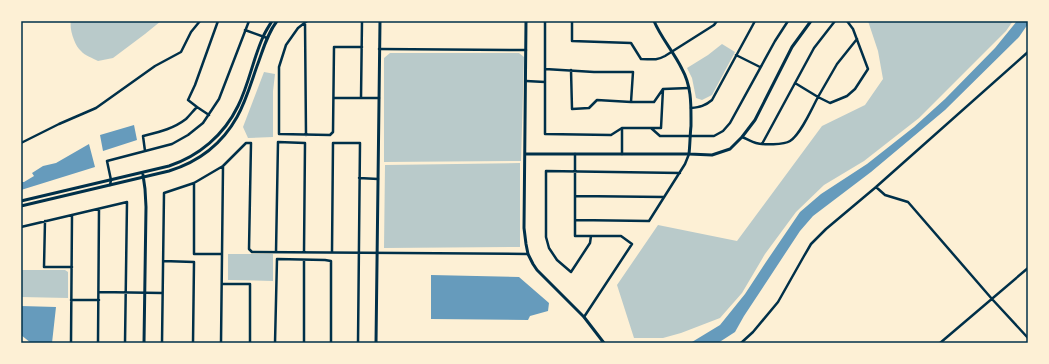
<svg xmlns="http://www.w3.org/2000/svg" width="1049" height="364" font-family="Ubuntu,sans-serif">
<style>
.green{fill:#b9caca}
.water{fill:#669bbc}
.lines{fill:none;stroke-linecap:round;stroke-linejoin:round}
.minor{stroke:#003049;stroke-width:2.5}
.tertiary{stroke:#003049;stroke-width:3}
.neatline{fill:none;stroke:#003049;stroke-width:1.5}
</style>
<rect width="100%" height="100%" fill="#fdf0d5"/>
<path class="green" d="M 71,21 L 161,21 L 145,34 L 113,58 L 98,61 C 93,58 85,56 81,51 C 75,46 69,29 71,21 Z
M 868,21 L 1013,21 L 1006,31 L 919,118 L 864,161 L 824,185 L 796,212 L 765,254 L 742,293 L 720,318 L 681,333 L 663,338 L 634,338 L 617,285 L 658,225 L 737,241 L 822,126 L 865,105 L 883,79 L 878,51 Z
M 722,44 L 735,52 L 712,95 L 702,100 L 696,98 L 692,78 L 687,68 L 708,55 Z
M 390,53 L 519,53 L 524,57 L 521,161 L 384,162 L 384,58 Z
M 264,72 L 275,74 L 273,91 L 273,137 L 248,138 L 243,127 Z
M 520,163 L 520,247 L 384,248 L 385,165 Z
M 228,254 L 273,254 L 273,281 L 228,280 Z
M 21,270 L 65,270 L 68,272 L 68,298 L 21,297 Z"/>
<path class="water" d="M 1017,21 L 1028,21 L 1028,24 L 1019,37 L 945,110 L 871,172 L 813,216 L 800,231 L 744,316 L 735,332 L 718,343 L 689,343 L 692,342 L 720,325 L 745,294 L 766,262 L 800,212 L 821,194 L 867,164 L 914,127 L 945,99 L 995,48 Z
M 134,125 L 137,140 L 103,151 L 100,135 Z
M 89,144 L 95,167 L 21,190 L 21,182 L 24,182 L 34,176 L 32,173 L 43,166 L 56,163 Z
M 431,275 L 519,277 L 549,303 L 548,311 L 530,316 L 528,320 L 431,319 Z
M 21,306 L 56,307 L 52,343 L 31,343 L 21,335 Z"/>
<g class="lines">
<path class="minor" d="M 307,21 L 298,28 L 286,45 L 279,67 L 279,134 L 330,135 L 333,132 L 334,47 L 362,47
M 545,21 L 545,134 L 611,135 L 622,128 L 661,128 L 663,89
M 572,21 L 572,41 L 631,43 L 641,59 C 651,59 656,61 665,56 L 714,25 L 717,21
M 305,22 L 306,135
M 245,30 L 267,38
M 379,49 L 526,50
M 736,55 L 760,67
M 545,69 L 594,72 L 633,72 L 631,102 L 654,102 L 663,89 L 689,88
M 571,70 L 572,109 L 589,108 L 597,100 L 631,102
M 526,81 L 545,82
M 795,83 L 818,97 L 837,64 L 857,39
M 334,98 L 379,98
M 361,98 L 362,21
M 197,107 L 188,100 L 195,85 L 218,21
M 691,108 C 700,107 705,106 712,100 L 755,21
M 651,128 L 660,136 L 714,136 L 723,131 L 730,123 L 775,41 L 788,21
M 742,137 C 747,139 752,142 756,143 C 763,145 784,145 790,141 C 801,134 812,108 818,97 L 830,103 L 847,96 L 855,89 L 868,69 L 853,29 L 847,21
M 21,143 L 59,124 L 96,108 L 155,66 L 181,52 L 191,32 L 200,21
M 762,144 L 814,48 L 835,21
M 145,151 L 143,136 C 159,132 173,129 186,119 C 190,115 193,111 197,107 L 209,115
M 575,154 L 575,236 L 621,236 L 632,244 L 584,317
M 622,154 L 622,128
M 359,178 L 378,179
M 194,183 L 194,254 L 222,254
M 110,185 L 111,180 L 107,161 L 172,144 L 188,135 L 203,123 L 219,99 L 249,21
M 876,187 L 885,195 L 908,202 L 992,299 L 1028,338
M 575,196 L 664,197
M 575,220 L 649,221 L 685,164 L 689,154
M 45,221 L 44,267 L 72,267
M 21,227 L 127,202 L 125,343
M 591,236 L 590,243 L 571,272 L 557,260 L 549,248 L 546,237 L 546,171 L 680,173
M 276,252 L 278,142 L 305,143 L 304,252
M 332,252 L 333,143 L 360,143 L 358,343
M 163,261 L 194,262 L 193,343
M 222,284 L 250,284 L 250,343
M 99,292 L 162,293
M 71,300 L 99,300
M 71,343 L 72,215
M 98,343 L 99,209
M 162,343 L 164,193 L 194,183 L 223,166 L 246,143 L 251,143 L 249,249 L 252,252 L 528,254
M 221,343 L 223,167
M 275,343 L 277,259 L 325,260 L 331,261 L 331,343
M 304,343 L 304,260
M 741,343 L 753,332 L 778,302 L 804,256 L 811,244 L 826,229 L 876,187 L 1028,52
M 940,343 L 1028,268"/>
<path class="tertiary" d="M 526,21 L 524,228 L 526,244 L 528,254 L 533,264 L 537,270 L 584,317 L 604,343
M 654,21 C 661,38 674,52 682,69 C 692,87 691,106 691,126 C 690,135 690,145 689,154
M 525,154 L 689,154 L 712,155 L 730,149 L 742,137 L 755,120 L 792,47 L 811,21
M 143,175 L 145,189 L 146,207 L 144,343
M 21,201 L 169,166 C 199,156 224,135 238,106 C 249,84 253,59 263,37 C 265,32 269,26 272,21
M 21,206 L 169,171 C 198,162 222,144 237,117 C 246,101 251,83 257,66 C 263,50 267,34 277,21
M 376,343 L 380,21"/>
</g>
<rect width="1049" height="364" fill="none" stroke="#fdf0d5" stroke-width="44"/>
<rect x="22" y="22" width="1005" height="320" class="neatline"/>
</svg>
